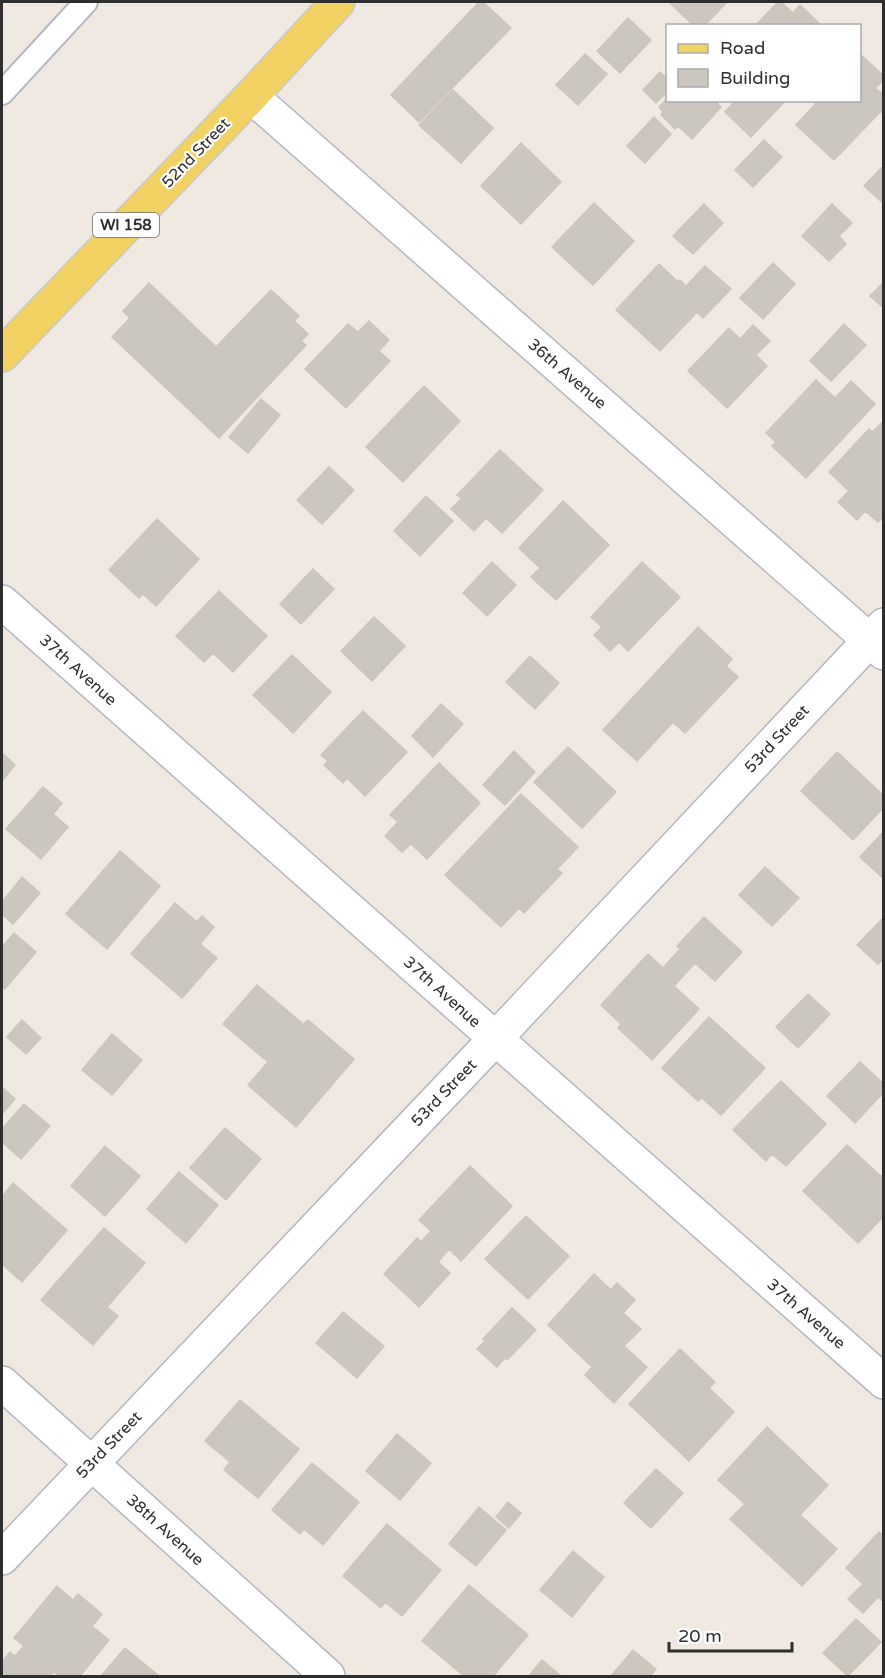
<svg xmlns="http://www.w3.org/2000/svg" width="885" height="1678" font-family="'Varela Round',sans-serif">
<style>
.building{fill:#cbc7bf;stroke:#cbc5ba;stroke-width:1.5}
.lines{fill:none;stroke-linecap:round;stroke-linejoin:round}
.service-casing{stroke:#b4b7c1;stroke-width:26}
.minor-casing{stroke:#b4b7c1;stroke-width:36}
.primary-casing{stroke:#c9c9c9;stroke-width:36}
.service{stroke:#fff;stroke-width:22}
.minor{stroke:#fff;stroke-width:33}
.primary{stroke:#f2d163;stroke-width:33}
.labels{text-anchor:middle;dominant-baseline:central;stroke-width:4.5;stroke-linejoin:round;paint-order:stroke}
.shield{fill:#fff;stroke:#6d6d6d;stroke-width:1.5}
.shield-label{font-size:15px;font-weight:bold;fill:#2e2e2e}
.street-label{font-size:16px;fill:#2e2e2e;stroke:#fff}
</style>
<rect width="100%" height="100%" fill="#efe9e1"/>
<path class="building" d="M 479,2 L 483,2 L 511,28 L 419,122 L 391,95 Z
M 669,2 L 727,2 L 704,26 L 694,26 Z
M 778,2 L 781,2 L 793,13 L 800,5 L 822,26 L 755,26 Z
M 628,18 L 651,40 L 620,73 L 597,51 Z
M 585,54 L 607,74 L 578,105 L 556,85 Z
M 861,55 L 884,76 L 884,80 L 875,88 L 884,95 L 884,108 L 834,160 L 796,125 L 819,100 L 860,100 L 860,57 Z
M 660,72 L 668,79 L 668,91 L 656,103 L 643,90 Z
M 453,90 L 493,128 L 461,163 L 419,125 Z
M 668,98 L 668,100 L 714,100 L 721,107 L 692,139 L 678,126 L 675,129 L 661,115 L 663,112 L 659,107 Z
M 736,100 L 786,100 L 751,137 L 725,112 Z
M 654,117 L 671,134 L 645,163 L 627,146 Z
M 764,140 L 782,157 L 753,187 L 735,170 Z
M 521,143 L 561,182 L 521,224 L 481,186 Z
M 884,165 L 884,204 L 864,186 Z
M 594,203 L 634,241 L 593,285 L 552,247 Z
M 704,204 L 723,223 L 693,254 L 673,236 Z
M 832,204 L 852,223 L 839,236 L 846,244 L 829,261 L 802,236 Z
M 773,263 L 795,284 L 763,319 L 740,298 Z
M 659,264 L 678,282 L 680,280 L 686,286 L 705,266 L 731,289 L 703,318 L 697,312 L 660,351 L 616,310 Z
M 884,282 L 884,308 L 870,296 Z
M 149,283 L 216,347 L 271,290 L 299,316 L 294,321 L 308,334 L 301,341 L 306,345 L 219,438 L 112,337 L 130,318 L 123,311 Z
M 369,321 L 389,340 L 379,351 L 390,361 L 346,408 L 305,369 L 348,324 L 358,332 Z
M 844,324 L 866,345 L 831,381 L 810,361 Z
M 753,325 L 770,341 L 756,355 L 767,366 L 727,408 L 688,371 L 729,328 L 740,339 Z
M 816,380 L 835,398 L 851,381 L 875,404 L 806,478 L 772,446 L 776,442 L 766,433 Z
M 424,386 L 460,421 L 403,482 L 366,447 Z
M 261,399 L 280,415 L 248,453 L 229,437 Z
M 884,421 L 884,516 L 878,522 L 865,511 L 857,520 L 838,502 L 849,491 L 829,472 L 869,429 L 872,432 Z
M 500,450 L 543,490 L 502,533 L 486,518 L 474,531 L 451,509 L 462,498 L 457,495 Z
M 329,467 L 354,490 L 322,524 L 297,500 Z
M 426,496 L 453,521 L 420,556 L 394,531 Z
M 563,501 L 609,545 L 556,600 L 531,577 L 540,568 L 519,548 Z
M 157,519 L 199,559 L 156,606 L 143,594 L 139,598 L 109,570 Z
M 492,562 L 516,585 L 487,616 L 463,593 Z
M 642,562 L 680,597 L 628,651 L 619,642 L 610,651 L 594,635 L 602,627 L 591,617 Z
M 313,569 L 334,589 L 301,624 L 280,604 Z
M 219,591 L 267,636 L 233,672 L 213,653 L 204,662 L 176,636 Z
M 374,617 L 405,646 L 372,681 L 341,651 Z
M 698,627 L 732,659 L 726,666 L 738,677 L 685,733 L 673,722 L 637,761 L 603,730 Z
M 292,655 L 331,692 L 293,733 L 253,695 Z
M 530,656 L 559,683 L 535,709 L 506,682 Z
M 441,704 L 463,724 L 433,757 L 412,736 Z
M 363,711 L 407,752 L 365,796 L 347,778 L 343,783 L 324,765 L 328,761 L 321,755 Z
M 568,747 L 616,792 L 582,828 L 534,782 Z
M 514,751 L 535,772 L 505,805 L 483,785 Z
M 837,752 L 884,796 L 884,807 L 853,840 L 801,791 Z
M 2,753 L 15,765 L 2,781 Z
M 439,763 L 480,803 L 427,859 L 411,844 L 402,852 L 385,836 L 398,822 L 390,815 Z
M 43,787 L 62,803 L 53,814 L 68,827 L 41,859 L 6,829 Z
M 521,794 L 578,847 L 557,869 L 562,873 L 524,913 L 519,908 L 501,927 L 445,875 Z
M 884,831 L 884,879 L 860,857 Z
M 120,851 L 160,886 L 107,949 L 66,914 Z
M 765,867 L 799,898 L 772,926 L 739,895 Z
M 22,877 L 40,893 L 13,924 L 2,914 L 2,902 Z
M 175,903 L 197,922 L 202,916 L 214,927 L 200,944 L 217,958 L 182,998 L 131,954 Z
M 704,917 L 742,952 L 715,981 L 695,963 L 674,986 L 699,1009 L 652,1060 L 618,1028 L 621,1024 L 601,1005 L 648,954 L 663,968 L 680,949 L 677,946 Z
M 884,917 L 884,958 L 878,964 L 857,945 Z
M 14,933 L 36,952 L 5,989 L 2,986 L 2,947 Z
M 257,985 L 303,1024 L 308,1020 L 354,1059 L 296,1127 L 248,1085 L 268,1062 L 223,1024 Z
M 808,994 L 830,1014 L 798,1048 L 776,1027 Z
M 709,1017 L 765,1068 L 721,1115 L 702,1098 L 698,1101 L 662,1068 Z
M 22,1020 L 41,1038 L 26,1054 L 7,1037 Z
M 112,1034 L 142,1060 L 112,1095 L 82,1070 Z
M 860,1062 L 884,1084 L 884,1092 L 855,1123 L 827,1096 Z
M 781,1081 L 826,1124 L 786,1166 L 772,1154 L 766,1161 L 733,1130 Z
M 2,1087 L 15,1099 L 2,1114 Z
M 24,1104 L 50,1126 L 21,1159 L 2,1142 L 2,1129 Z
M 225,1128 L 261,1159 L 226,1200 L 190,1168 Z
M 847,1145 L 884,1179 L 884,1216 L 858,1243 L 803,1191 Z
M 105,1146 L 140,1176 L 105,1216 L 71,1186 Z
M 470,1166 L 512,1206 L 461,1261 L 449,1249 L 438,1262 L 450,1273 L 419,1307 L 384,1274 L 417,1238 L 421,1242 L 431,1231 L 419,1220 Z
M 179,1172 L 218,1205 L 186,1243 L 147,1209 Z
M 13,1183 L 67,1230 L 22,1282 L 2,1264 L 2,1197 Z
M 526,1216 L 569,1256 L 528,1299 L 485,1259 Z
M 104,1228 L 145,1263 L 107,1307 L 118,1316 L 93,1345 L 41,1300 Z
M 594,1274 L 611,1290 L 617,1283 L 635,1300 L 623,1313 L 641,1329 L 624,1346 L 647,1367 L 614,1403 L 585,1375 L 592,1367 L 548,1325 Z
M 512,1308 L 536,1330 L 507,1360 L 505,1358 L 497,1367 L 477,1349 L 485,1341 L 483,1339 Z
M 343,1312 L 384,1346 L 357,1378 L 316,1343 Z
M 680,1349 L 715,1382 L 709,1388 L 734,1412 L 689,1461 L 629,1404 Z
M 240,1400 L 299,1449 L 258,1498 L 224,1470 L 230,1462 L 205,1441 Z
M 767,1427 L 828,1485 L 800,1515 L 837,1549 L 802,1586 L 730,1519 L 745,1504 L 718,1480 Z
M 397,1434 L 431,1463 L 400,1500 L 366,1471 Z
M 312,1463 L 359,1502 L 323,1545 L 304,1529 L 300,1534 L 272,1510 Z
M 656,1469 L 683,1493 L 651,1528 L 624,1503 Z
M 508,1502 L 521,1513 L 509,1528 L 496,1517 Z
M 479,1507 L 506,1530 L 476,1566 L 449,1544 Z
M 387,1524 L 441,1570 L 402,1616 L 385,1602 L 381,1608 L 343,1576 Z
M 879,1532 L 884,1536 L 884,1602 L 878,1597 L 863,1613 L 848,1599 L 863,1584 L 846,1568 Z
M 573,1551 L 604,1577 L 572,1617 L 540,1590 Z
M 469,1585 L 528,1635 L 493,1676 L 464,1676 L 422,1641 Z
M 57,1586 L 73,1600 L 78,1594 L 102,1614 L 92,1626 L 109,1640 L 80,1676 L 59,1676 L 54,1672 L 50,1676 L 2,1676 L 2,1662 L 10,1652 L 15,1656 L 24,1646 L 14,1638 Z
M 856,1619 L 881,1642 L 848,1676 L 823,1653 Z
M 125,1648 L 159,1676 L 101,1676 Z
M 633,1650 L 656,1669 L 650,1676 L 611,1676 Z
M 542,1660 L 561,1676 L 529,1676 Z"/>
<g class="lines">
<g class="service-casing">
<path id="service" d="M 2,93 L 86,2"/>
</g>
<g class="minor-casing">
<path id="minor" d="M 251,96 L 884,653
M 2,602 L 884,1382
M 2,1383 L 328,1676
M 2,1558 L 495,1039 L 884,625"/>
</g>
<g class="primary-casing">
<path id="primary" d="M 2,355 L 251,96 L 338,2"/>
</g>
<use href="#service" class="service"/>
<use href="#minor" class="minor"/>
<use href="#primary" class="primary"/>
</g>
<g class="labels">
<rect class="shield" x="93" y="213" width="66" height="24" rx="4.5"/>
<g class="shield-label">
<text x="126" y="225">WI 158</text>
</g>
<g class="street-label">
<text transform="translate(196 153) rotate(-46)">52nd Street</text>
<text transform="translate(567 374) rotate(41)">36th Avenue</text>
<text transform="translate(78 670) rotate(42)">37th Avenue</text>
<text transform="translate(777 739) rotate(-47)">53rd Street</text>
<text transform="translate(442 992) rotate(42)">37th Avenue</text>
<text transform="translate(444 1093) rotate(-46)">53rd Street</text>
<text transform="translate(806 1314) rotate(41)">37th Avenue</text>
<text transform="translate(109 1445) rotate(-46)">53rd Street</text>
<text transform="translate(165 1530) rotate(42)">38th Avenue</text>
</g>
</g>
<rect width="885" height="1678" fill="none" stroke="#2e2e2e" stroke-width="6"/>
<rect x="666" y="24" width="195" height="78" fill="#ffffff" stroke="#ababab" stroke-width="1.5"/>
<rect x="678" y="44" width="30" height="9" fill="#f2d163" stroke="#ababab" stroke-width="1.5"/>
<text x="720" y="54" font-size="18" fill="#2e2e2e">Road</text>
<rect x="678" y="69" width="30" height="18" fill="#cbc7bf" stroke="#ababab" stroke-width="1.5"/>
<text x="720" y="84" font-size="18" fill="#2e2e2e">Building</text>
<path d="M669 1642v9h123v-9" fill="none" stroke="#2e2e2e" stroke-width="3"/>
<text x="678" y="1642" font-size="18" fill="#2e2e2e" stroke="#ffffff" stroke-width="4.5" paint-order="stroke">20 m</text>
</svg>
